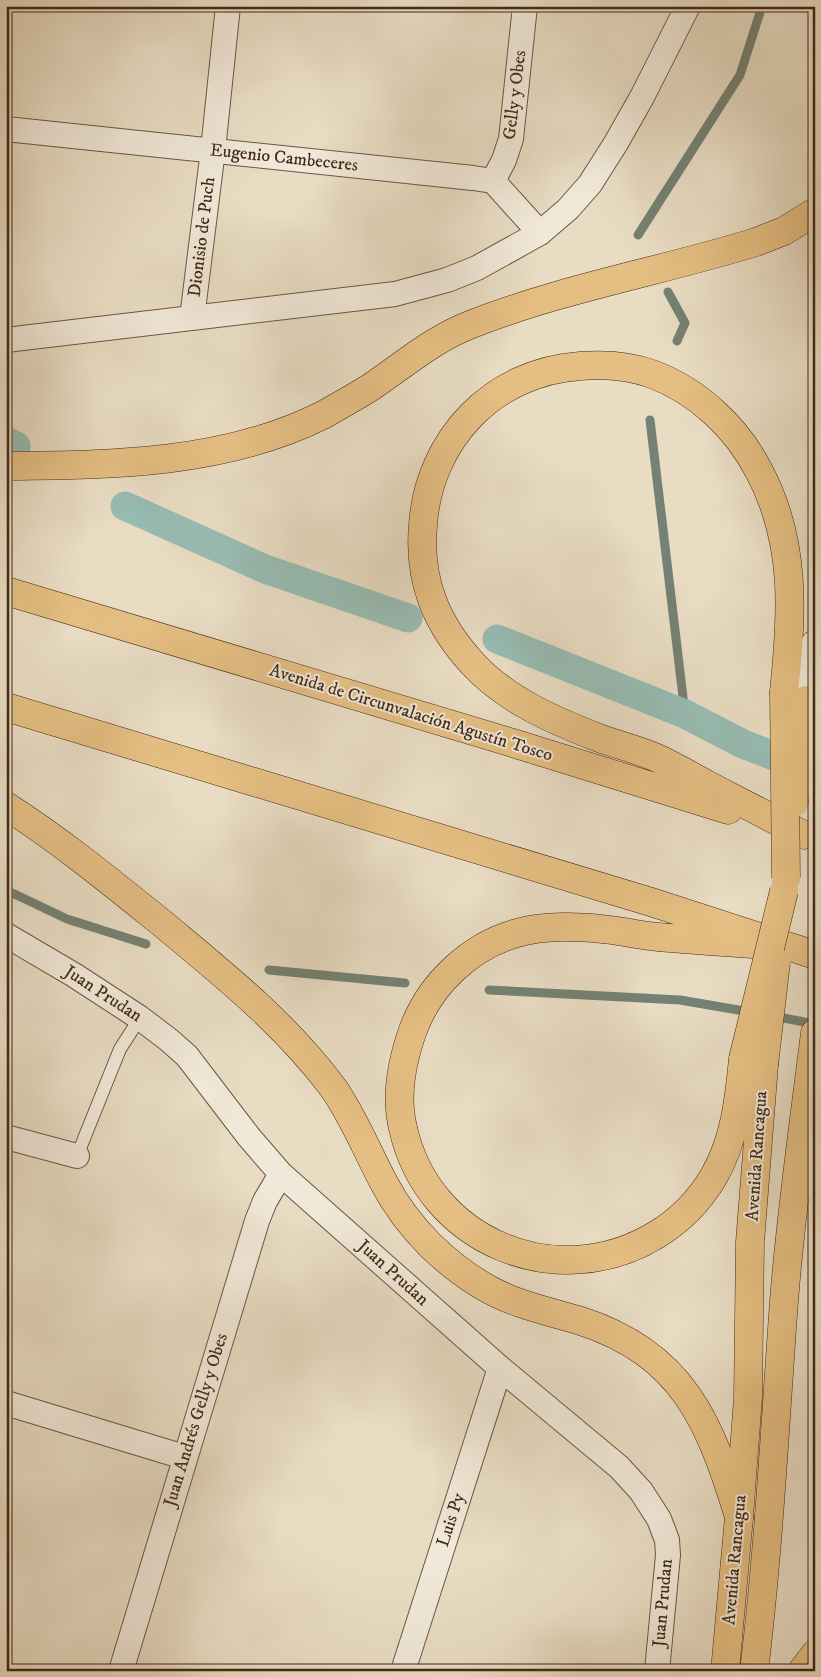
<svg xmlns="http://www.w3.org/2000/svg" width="821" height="1677" font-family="'IM FELL DW Pica',serif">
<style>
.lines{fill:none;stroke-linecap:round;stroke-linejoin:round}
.stream{stroke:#758174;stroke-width:9}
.canal{stroke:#97bcb2;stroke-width:29}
.service-casing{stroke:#6c5641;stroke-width:14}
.minor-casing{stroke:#6c5641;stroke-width:26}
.secondary-casing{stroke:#422916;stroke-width:29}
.primary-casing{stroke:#422916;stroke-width:29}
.motorway-casing{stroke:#422916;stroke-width:29}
.service{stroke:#f0e8d8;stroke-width:12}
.minor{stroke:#f0e8d8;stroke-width:24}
.secondary{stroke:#f0e8d8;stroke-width:28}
.primary{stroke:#e4be82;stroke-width:28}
.motorway{stroke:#e4be82;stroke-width:28}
.primary-bridge-casing{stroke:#422916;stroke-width:29;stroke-linecap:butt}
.motorway-bridge-casing{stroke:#422916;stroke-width:29;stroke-linecap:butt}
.primary-bridge{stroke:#e4be82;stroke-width:28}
.motorway-bridge{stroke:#e4be82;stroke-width:28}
.labels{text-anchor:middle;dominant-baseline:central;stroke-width:4;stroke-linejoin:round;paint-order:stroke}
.street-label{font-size:18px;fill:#422916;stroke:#f0e8d8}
</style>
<rect width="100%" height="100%" fill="#e8dcc3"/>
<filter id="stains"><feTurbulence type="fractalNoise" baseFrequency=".004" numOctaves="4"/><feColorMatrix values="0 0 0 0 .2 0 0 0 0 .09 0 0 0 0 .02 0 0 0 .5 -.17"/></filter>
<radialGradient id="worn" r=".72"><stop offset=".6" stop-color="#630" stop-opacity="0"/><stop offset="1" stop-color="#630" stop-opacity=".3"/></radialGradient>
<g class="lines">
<path class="stream" d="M 638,235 L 740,75 L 762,6
M 668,292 L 685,323 L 677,341
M 650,420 L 685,714
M 6,890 L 67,919 L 146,944
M 269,970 L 405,983
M 489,990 L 680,1000 L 750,1012
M 773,1016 L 815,1024"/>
<path class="canal" d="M 6,441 L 16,446
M 125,506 L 265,569 L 408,618
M 497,639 L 685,714 L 743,744 L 815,772"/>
<g class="service-casing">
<path id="service" d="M 77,1156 L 120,1049 L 140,1018"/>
</g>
<g class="minor-casing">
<path id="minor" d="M 6,129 L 473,178 L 493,181 L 540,233
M 493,181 L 504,160 L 511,139 L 525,6
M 192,318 L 213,150 L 228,6
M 6,340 L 395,294 L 447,280 L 477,268 L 540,233 L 568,209 L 590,184 L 616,143 L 642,97 L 688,6
M 6,935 L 74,975 L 140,1018 L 169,1040 L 187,1056 L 249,1137 L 281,1174 L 500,1368 L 619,1467 L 641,1491 L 659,1519 L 667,1540 L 668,1555 L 657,1671
M 6,1137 L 77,1156
M 6,1403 L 184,1457
M 121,1671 L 257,1221 L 265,1201 L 281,1174
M 403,1671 L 500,1368"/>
</g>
<g class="secondary-casing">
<path id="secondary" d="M 806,700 L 815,644"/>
</g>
<g class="primary-casing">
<path id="primary" d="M 725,1671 L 739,1517 L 748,1398 L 750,1242 L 764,1065
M 754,1671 C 769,1548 775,1424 784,1301 C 791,1211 804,1122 815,1033"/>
</g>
<g class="motorway-casing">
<path id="motorway" d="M 6,466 C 113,465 225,464 323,415 C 339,406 355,397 371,387 C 405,364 433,339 472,324 C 564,288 662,271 756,242 L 784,231 L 815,212
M 6,591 L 516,744 L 728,810
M 784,692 C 792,615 797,542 759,471 C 737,428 698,391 652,374 C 630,366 604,364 580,366 C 493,372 429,439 423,525 C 418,580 436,624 473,664 C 506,700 555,721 599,738 C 618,745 639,750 657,758 C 674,766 690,775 706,784 C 738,801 771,818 804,835
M 6,707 L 651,902 L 815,955
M 6,806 C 61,841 112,883 163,924 C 224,975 286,1024 334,1089 C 354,1118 367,1151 384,1183 C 396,1206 412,1227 431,1246 C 456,1270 487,1292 520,1303 C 540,1310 561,1315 581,1321 C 683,1354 710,1422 739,1517
M 743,1059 C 739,1099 735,1140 714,1176 C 700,1200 679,1221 656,1235 C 557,1295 428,1242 403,1128 C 395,1096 402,1061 413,1030 C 430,984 470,946 517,933 C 544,925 583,926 611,930 C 627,932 642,936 658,937 C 702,941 746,943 789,947
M 802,1671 L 815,1654"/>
</g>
<use href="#service" class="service"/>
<use href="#minor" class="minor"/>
<use href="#secondary" class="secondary"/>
<use href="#primary" class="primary"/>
<use href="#motorway" class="motorway"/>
<g class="primary-bridge-casing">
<path id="primary-bridge" d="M 794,803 L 806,700
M 764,1065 L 776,962"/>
</g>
<g class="motorway-bridge-casing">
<path id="motorway-bridge" d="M 784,692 L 786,878
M 743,1059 L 784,891"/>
</g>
<use href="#primary-bridge" class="primary-bridge"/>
<use href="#motorway-bridge" class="motorway-bridge"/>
</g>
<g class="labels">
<g class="street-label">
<text transform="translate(515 95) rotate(-83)">Gelly y Obes</text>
<text transform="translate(284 158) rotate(6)">Eugenio Cambeceres</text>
<text transform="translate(202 237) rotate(-83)">Dionisio de Puch</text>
<text transform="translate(411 713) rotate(17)">Avenida de Circunvalación Agustín Tosco</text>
<text transform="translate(103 994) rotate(33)">Juan Prudan</text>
<text transform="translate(757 1156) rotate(-86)">Avenida Rancagua</text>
<text transform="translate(393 1273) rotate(42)">Juan Prudan</text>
<text transform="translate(196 1420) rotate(-73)">Juan Andrés Gelly y Obes</text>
<text transform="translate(451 1520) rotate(-72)">Luis Py</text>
<text transform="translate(735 1560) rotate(-85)">Avenida Rancagua</text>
<text transform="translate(663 1603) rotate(-85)">Juan Prudan</text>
</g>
</g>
<rect width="821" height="1677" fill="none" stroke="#e8dcc3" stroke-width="25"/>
<rect x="8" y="8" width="806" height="1662" fill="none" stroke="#422916" stroke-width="2.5"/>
<rect x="12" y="12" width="796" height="1652" fill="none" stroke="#422916"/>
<rect width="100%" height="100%" filter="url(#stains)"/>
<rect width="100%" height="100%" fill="url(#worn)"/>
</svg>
